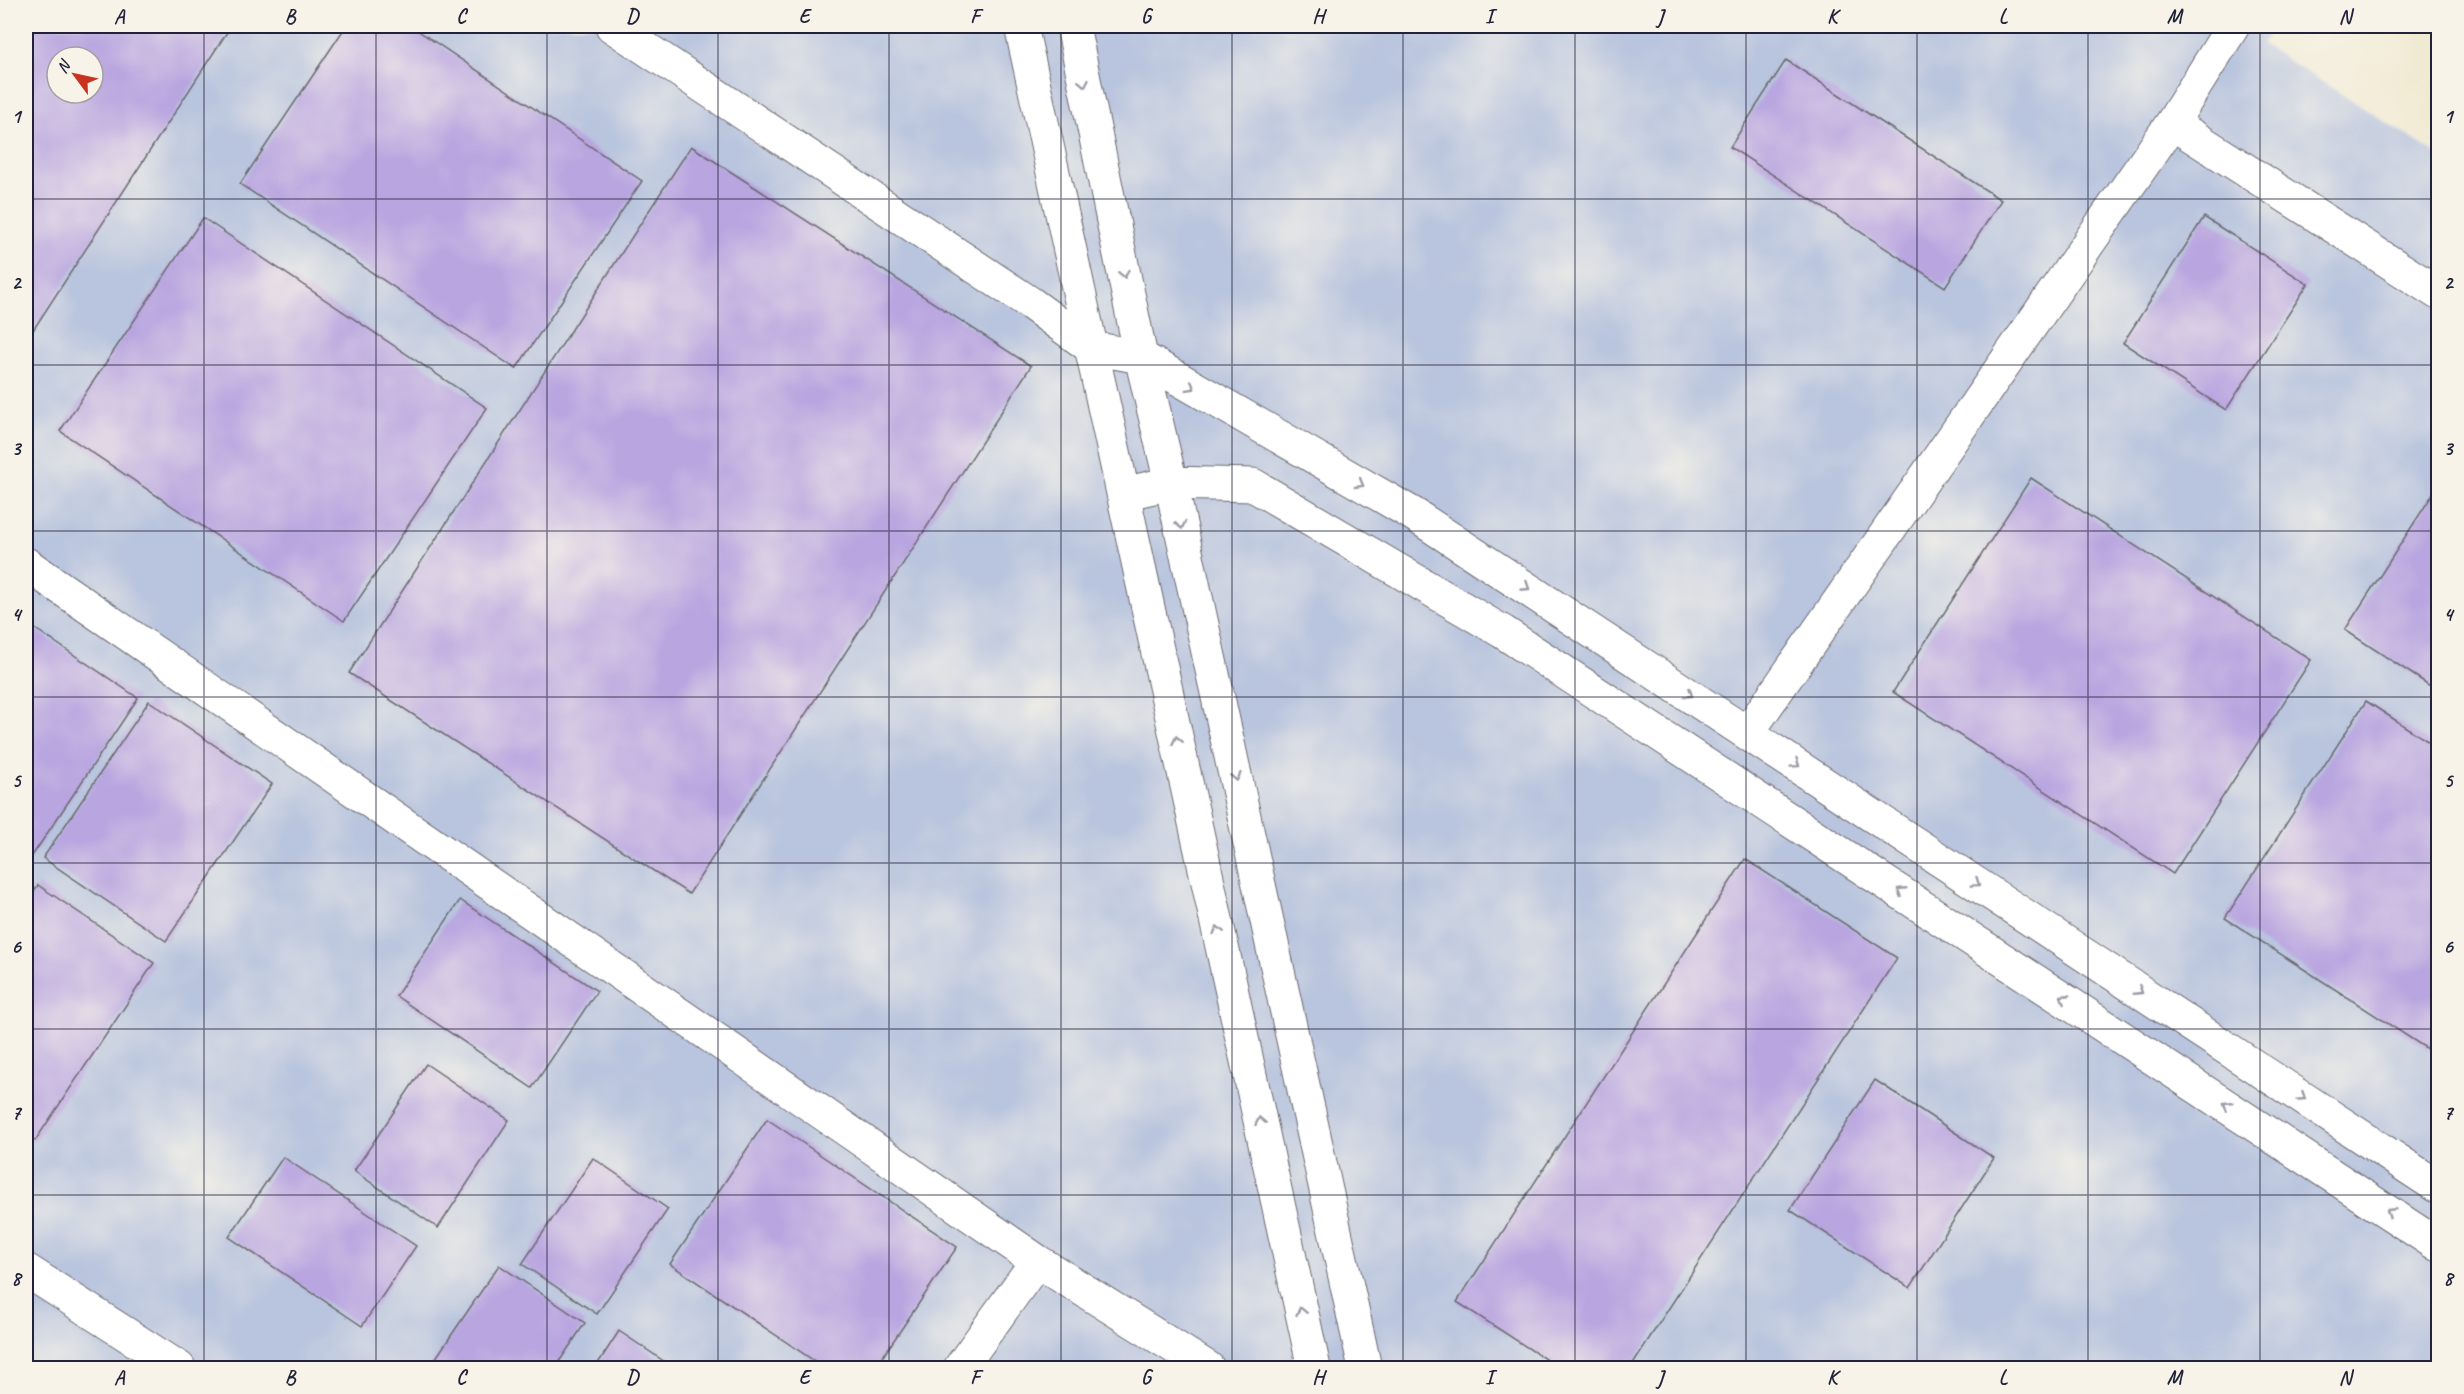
<svg xmlns="http://www.w3.org/2000/svg" width="2464" height="1394" font-family="Caveat,sans-serif">
<style>
.industrial{fill:#b9c5de;fill-rule:evenodd}
.building{fill:#b9a6e0;fill-rule:evenodd}
.lines{fill:none;stroke-linecap:round;stroke-linejoin:round}
.minor-casing{stroke:#6a6870;stroke-width:35}
.tertiary-casing{stroke:#6a6870;stroke-width:35}
.minor{stroke:#fff;stroke-width:33}
.tertiary{stroke:#fff;stroke-width:33}
.oneway{stroke:#9c9ca7}
.grid{fill:none;stroke:#22223b;stroke-width:1.5;stroke-opacity:0.55}
.neatline{fill:none;stroke:#22223b;stroke-width:2}
.grid-label{font-size:20px;text-anchor:middle;font-weight:bold;fill:#22223b}
</style>
<rect width="100%" height="100%" fill="#f7f3e8"/>
<filter id="ink" filterUnits="userSpaceOnUse"><feTurbulence type="fractalNoise" baseFrequency=".0167" numOctaves="2"/><feDisplacementMap in="SourceGraphic" scale="12" xChannelSelector="R" yChannelSelector="G"/><feConvolveMatrix kernelMatrix="1 2 1 2 8 2 1 2 1" color-interpolation-filters="sRGB"/></filter>
<filter id="wash" filterUnits="userSpaceOnUse"><feTurbulence type="fractalNoise" baseFrequency=".008" numOctaves="4" result="noise"/><feDisplacementMap in="SourceGraphic" scale="24" xChannelSelector="R" yChannelSelector="G"/><feGaussianBlur stdDeviation="1.35" result="paint"/><feColorMatrix in="noise" values="0 0 0 0 0 0 0 0 0 0 0 0 0 0 0 0 0 1.4 0 .05"/><feComposite in="paint" operator="in"/></filter>
<g filter="url(#wash)">
<rect width="100%" height="100%" fill="#f1ead3"/>
<path class="industrial" d="M 26,26 L 2273,26 L 2262,44 L 2438,155 L 2438,1368 L 26,1368 ZM 57,57 L 93,57 L 93,93 L 57,93 Z"/>
<g id="blocks">
<path class="building" d="M 26,26 L 231,26 L 26,341 ZM 57,57 L 93,57 L 93,93 L 57,93 Z
M 346,26 L 411,26 L 642,181 L 516,369 L 240,184 Z
M 1786,60 L 2001,200 L 1945,287 L 1730,147 Z
M 691,146 L 1031,366 L 689,894 L 349,673 Z
M 2204,217 L 2308,284 L 2226,410 L 2123,343 Z
M 203,218 L 487,408 L 344,621 L 60,431 Z
M 2031,478 L 2311,660 L 2173,874 L 1893,692 Z
M 2438,486 L 2438,691 L 2345,630 Z
M 28,624 L 138,698 L 26,865 L 26,629 Z
M 149,701 L 272,784 L 166,941 L 43,858 Z
M 2366,701 L 2438,748 L 2438,1056 L 2225,918 Z
M 1745,859 L 1897,958 L 1630,1368 L 1559,1368 L 1457,1302 Z
M 38,885 L 154,963 L 35,1141 L 26,1135 L 26,904 Z
M 460,900 L 597,991 L 532,1088 L 396,996 Z
M 426,1064 L 509,1120 L 438,1228 L 354,1171 Z
M 1875,1080 L 1994,1158 L 1910,1288 L 1790,1210 Z
M 767,1119 L 957,1247 L 875,1368 L 825,1368 L 670,1264 Z
M 283,1157 L 416,1246 L 362,1326 L 229,1237 Z
M 593,1158 L 668,1209 L 597,1314 L 522,1264 Z
M 499,1265 L 585,1323 L 555,1368 L 429,1368 Z
M 619,1331 L 674,1368 L 595,1368 Z"/>
</g>
</g>
<g filter="url(#ink)">
<use href="#blocks" fill-opacity="0" stroke="#6a6870" stroke-width="1.5"/>
<g class="lines">
<g class="minor-casing">
<path id="minor" d="M 612,26 L 1030,303 L 1092,348
M 2233,26 L 2172,123 L 2438,293
M 26,564 L 1037,1261 L 1208,1368
M 1748,732 L 2172,123
M 26,1270 L 179,1368
M 960,1368 L 1037,1261"/>
</g>
<g class="tertiary-casing">
<path id="tertiary" d="M 1021,26 L 1314,1368
M 1073,26 L 1141,357 L 1171,483 L 1365,1368
M 1092,348 L 1141,357 L 1413,514 L 2438,1187
M 1123,494 L 1171,483 L 1253,485 L 1503,632 L 2438,1245"/>
</g>
<use href="#minor" class="minor"/>
<use href="#tertiary" class="tertiary"/>
</g>
<defs><path id="oneway-chevron" d="M-2-3.5L2.5 0L-2 3.5" fill="none" stroke-width="1.6" stroke-linecap="round" stroke-linejoin="round" transform="scale(1.5)"/></defs>
<g class="oneway">
<use href="#oneway-chevron" transform="translate(1084 83) rotate(78)"/>
<use href="#oneway-chevron" transform="translate(1124 274) rotate(78)"/>
<use href="#oneway-chevron" transform="translate(1191 387) rotate(31)"/>
<use href="#oneway-chevron" transform="translate(1360 484) rotate(30)"/>
<use href="#oneway-chevron" transform="translate(1181 525) rotate(78)"/>
<use href="#oneway-chevron" transform="translate(1526 587) rotate(33)"/>
<use href="#oneway-chevron" transform="translate(1689 694) rotate(33)"/>
<use href="#oneway-chevron" transform="translate(1177 740) rotate(-102)"/>
<use href="#oneway-chevron" transform="translate(1796 764) rotate(34)"/>
<use href="#oneway-chevron" transform="translate(1236 777) rotate(78)"/>
<use href="#oneway-chevron" transform="translate(1976 883) rotate(34)"/>
<use href="#oneway-chevron" transform="translate(1901 891) rotate(-147)"/>
<use href="#oneway-chevron" transform="translate(1218 930) rotate(-102)"/>
<use href="#oneway-chevron" transform="translate(2139 991) rotate(33)"/>
<use href="#oneway-chevron" transform="translate(2064 998) rotate(-147)"/>
<use href="#oneway-chevron" transform="translate(2302 1097) rotate(33)"/>
<use href="#oneway-chevron" transform="translate(2227 1105) rotate(-147)"/>
<use href="#oneway-chevron" transform="translate(1260 1121) rotate(-102)"/>
<use href="#oneway-chevron" transform="translate(2390 1212) rotate(-147)"/>
<use href="#oneway-chevron" transform="translate(1301 1311) rotate(-102)"/>
</g>
</g>
<path class="grid" d="M 204,26 L 204,1368M 376,26 L 376,1368M 547,26 L 547,1368M 718,26 L 718,1368M 889,26 L 889,1368M 1061,26 L 1061,1368M 1232,26 L 1232,1368M 1403,26 L 1403,1368M 1575,26 L 1575,1368M 1746,26 L 1746,1368M 1917,26 L 1917,1368M 2088,26 L 2088,1368M 2260,26 L 2260,1368M 26,199 L 2438,199M 26,365 L 2438,365M 26,531 L 2438,531M 26,697 L 2438,697M 26,863 L 2438,863M 26,1029 L 2438,1029M 26,1195 L 2438,1195"/>
<rect width="2464" height="1394" fill="none" stroke="#f7f3e8" stroke-width="66"/>
<g transform="translate(75 75) rotate(303)"><circle r="28" fill="#f7f3e8" stroke="#a29fa3" stroke-width="1.5"/>
<path d="M0-4.5L10 22L0 15L-10 22Z" fill="#c8321e"/>
<text y="-9" font-size="16" font-weight="bold" text-anchor="middle" fill="#22223b">N</text>
</g>
<rect x="33" y="33" width="2398" height="1328" class="neatline"/>
<g class="grid-label">
<text x="119" y="23">A</text>
<text x="290" y="23">B</text>
<text x="461" y="23">C</text>
<text x="632" y="23">D</text>
<text x="804" y="23">E</text>
<text x="975" y="23">F</text>
<text x="1146" y="23">G</text>
<text x="1318" y="23">H</text>
<text x="1489" y="23">I</text>
<text x="1660" y="23">J</text>
<text x="1832" y="23">K</text>
<text x="2003" y="23">L</text>
<text x="2174" y="23">M</text>
<text x="2345" y="23">N</text>
<text x="16" y="123">1</text>
<text x="2448" y="123">1</text>
<text x="16" y="289">2</text>
<text x="2448" y="289">2</text>
<text x="16" y="455">3</text>
<text x="2448" y="455">3</text>
<text x="16" y="621">4</text>
<text x="2448" y="621">4</text>
<text x="16" y="787">5</text>
<text x="2448" y="787">5</text>
<text x="16" y="953">6</text>
<text x="2448" y="953">6</text>
<text x="16" y="1119">7</text>
<text x="2448" y="1119">7</text>
<text x="16" y="1285">8</text>
<text x="2448" y="1285">8</text>
<text x="119" y="1384">A</text>
<text x="290" y="1384">B</text>
<text x="461" y="1384">C</text>
<text x="632" y="1384">D</text>
<text x="804" y="1384">E</text>
<text x="975" y="1384">F</text>
<text x="1146" y="1384">G</text>
<text x="1318" y="1384">H</text>
<text x="1489" y="1384">I</text>
<text x="1660" y="1384">J</text>
<text x="1832" y="1384">K</text>
<text x="2003" y="1384">L</text>
<text x="2174" y="1384">M</text>
<text x="2345" y="1384">N</text>
</g>
</svg>
